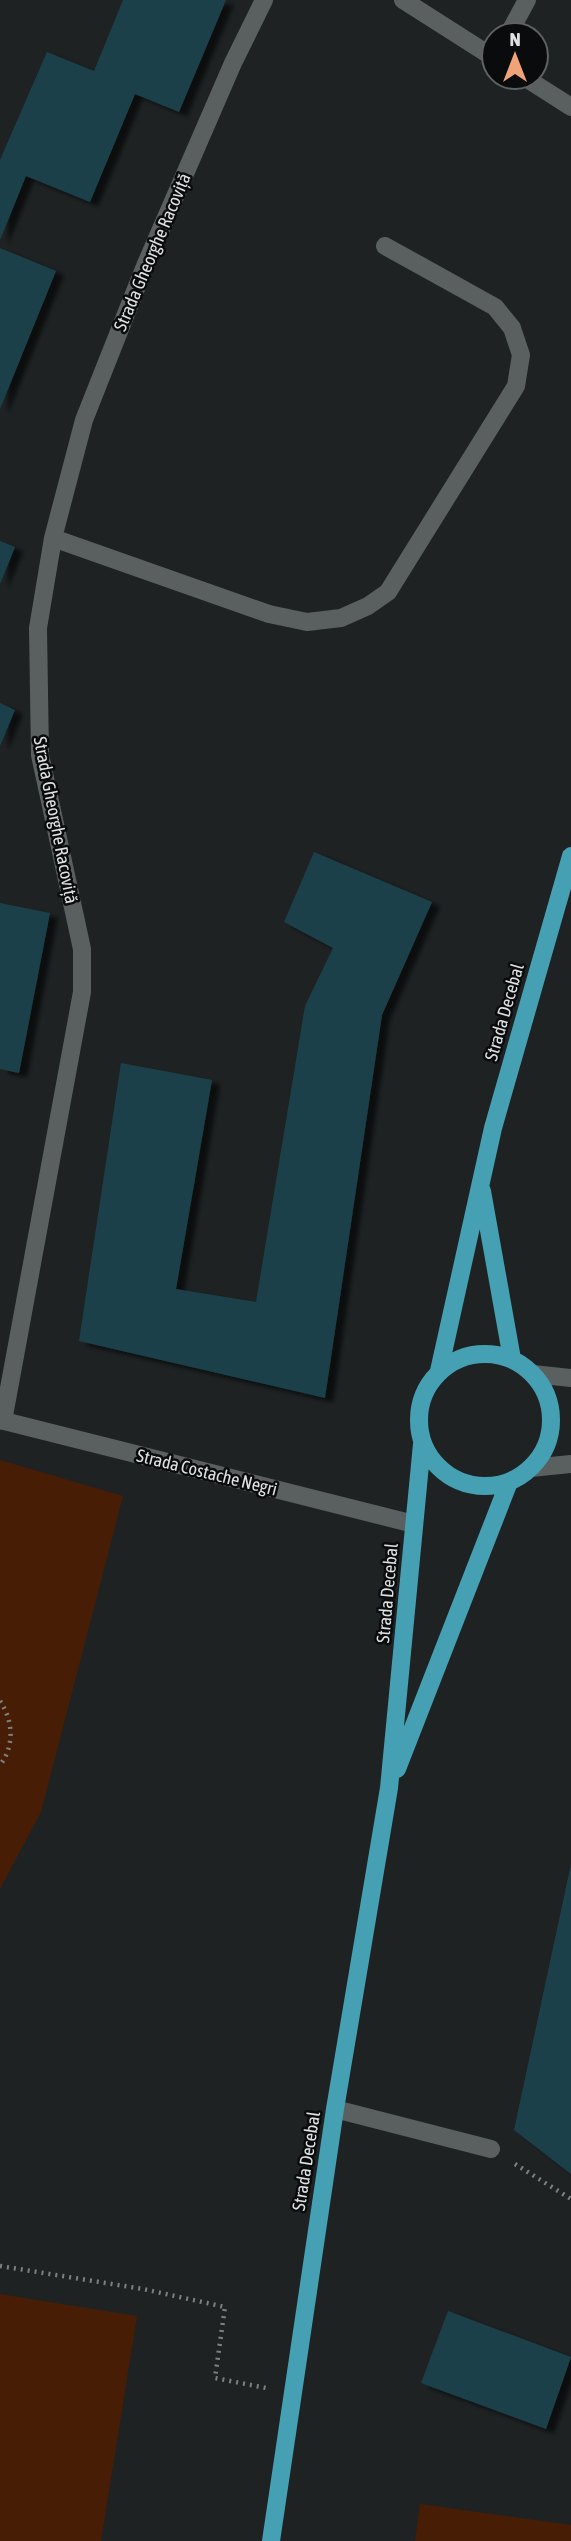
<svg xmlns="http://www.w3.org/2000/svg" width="571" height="2541" font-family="'Asap Condensed',sans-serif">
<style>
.green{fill:#471e05}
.building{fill:#1b414a;filter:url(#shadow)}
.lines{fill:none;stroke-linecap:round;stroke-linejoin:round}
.path{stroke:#7c8081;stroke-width:4.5;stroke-dasharray:2 5;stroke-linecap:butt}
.minor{stroke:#5a5f60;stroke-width:18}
.major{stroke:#45a0b3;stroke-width:18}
.labels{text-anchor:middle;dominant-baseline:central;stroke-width:5;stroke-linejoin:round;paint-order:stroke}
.street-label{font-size:18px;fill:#dfe2e3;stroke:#0a0b0c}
</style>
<defs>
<filter id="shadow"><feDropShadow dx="8" dy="4.5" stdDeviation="2" flood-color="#0009"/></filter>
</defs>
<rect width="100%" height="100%" fill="#1e2223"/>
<path class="green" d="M 0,1460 L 123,1496 L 41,1812 L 0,1889 Z
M 0,2294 L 137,2316 L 101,2541 L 0,2541 Z
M 420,2504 L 571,2525 L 571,2541 L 415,2541 Z"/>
<path class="building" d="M 123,0 L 226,0 L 179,112 L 135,94 L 90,202 L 26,176 L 0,240 L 0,160 L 47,52 L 94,71 Z
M 0,248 L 56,271 L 0,409 Z
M 0,541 L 15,547 L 0,584 Z
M 0,703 L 15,710 L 0,746 Z
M 314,852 L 432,902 L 382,1015 L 325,1398 L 79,1341 L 121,1063 L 212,1080 L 176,1289 L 256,1302 L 305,1006 L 333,948 L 284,922 Z
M 0,903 L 50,913 L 19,1073 L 0,1069 Z
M 571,1864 L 571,2174 L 514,2130 Z
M 448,2311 L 571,2357 L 546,2429 L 421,2383 Z"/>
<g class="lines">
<path class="path" d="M 0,1701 C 13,1720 15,1746 0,1765
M 515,2164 L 571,2199
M 0,2266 L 143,2289 L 225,2307 L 215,2378 L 266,2388"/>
<path class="minor" d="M 403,0 L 494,58
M 508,35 L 527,0
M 524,77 L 571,107
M 53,538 L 269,614 L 307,622 L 341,618 L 368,606 L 388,592 L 516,386 L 521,355 L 512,328 L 495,307 L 385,246
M 533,1374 L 571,1378
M 0,1420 L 414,1524
M 3,1421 L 82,992 L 82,949 L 40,755 L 38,628 L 53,538 L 84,420 L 145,266 L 233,63 L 264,0
M 531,1468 L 571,1464
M 335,2109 L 491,2149"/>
<path class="major" d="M 482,1191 L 512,1359
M419 1420a66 66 0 1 1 132 0a66 66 0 1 1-132 0Z
M 439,1371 L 493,1128 L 571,856
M 397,1769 L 509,1482
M 271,2541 L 335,2109 L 389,1788 L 422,1444"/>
</g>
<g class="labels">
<g class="street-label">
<text transform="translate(152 252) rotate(-67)">Strada Gheorghe Racoviță</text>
<text transform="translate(56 820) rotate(79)">Strada Gheorghe Racoviță</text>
<text transform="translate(504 1012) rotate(-74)">Strada Decebal</text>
<text transform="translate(207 1472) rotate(14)">Strada Costache Negri</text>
<text transform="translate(387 1593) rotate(-85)">Strada Decebal</text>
<text transform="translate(306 2161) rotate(-81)">Strada Decebal</text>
</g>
</g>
<g transform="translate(515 56)"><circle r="33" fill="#0a0b0c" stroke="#5f6162" stroke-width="2"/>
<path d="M0-5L12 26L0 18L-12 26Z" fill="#f0a278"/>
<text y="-10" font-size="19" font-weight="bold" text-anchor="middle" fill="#dfe2e3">N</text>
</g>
</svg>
